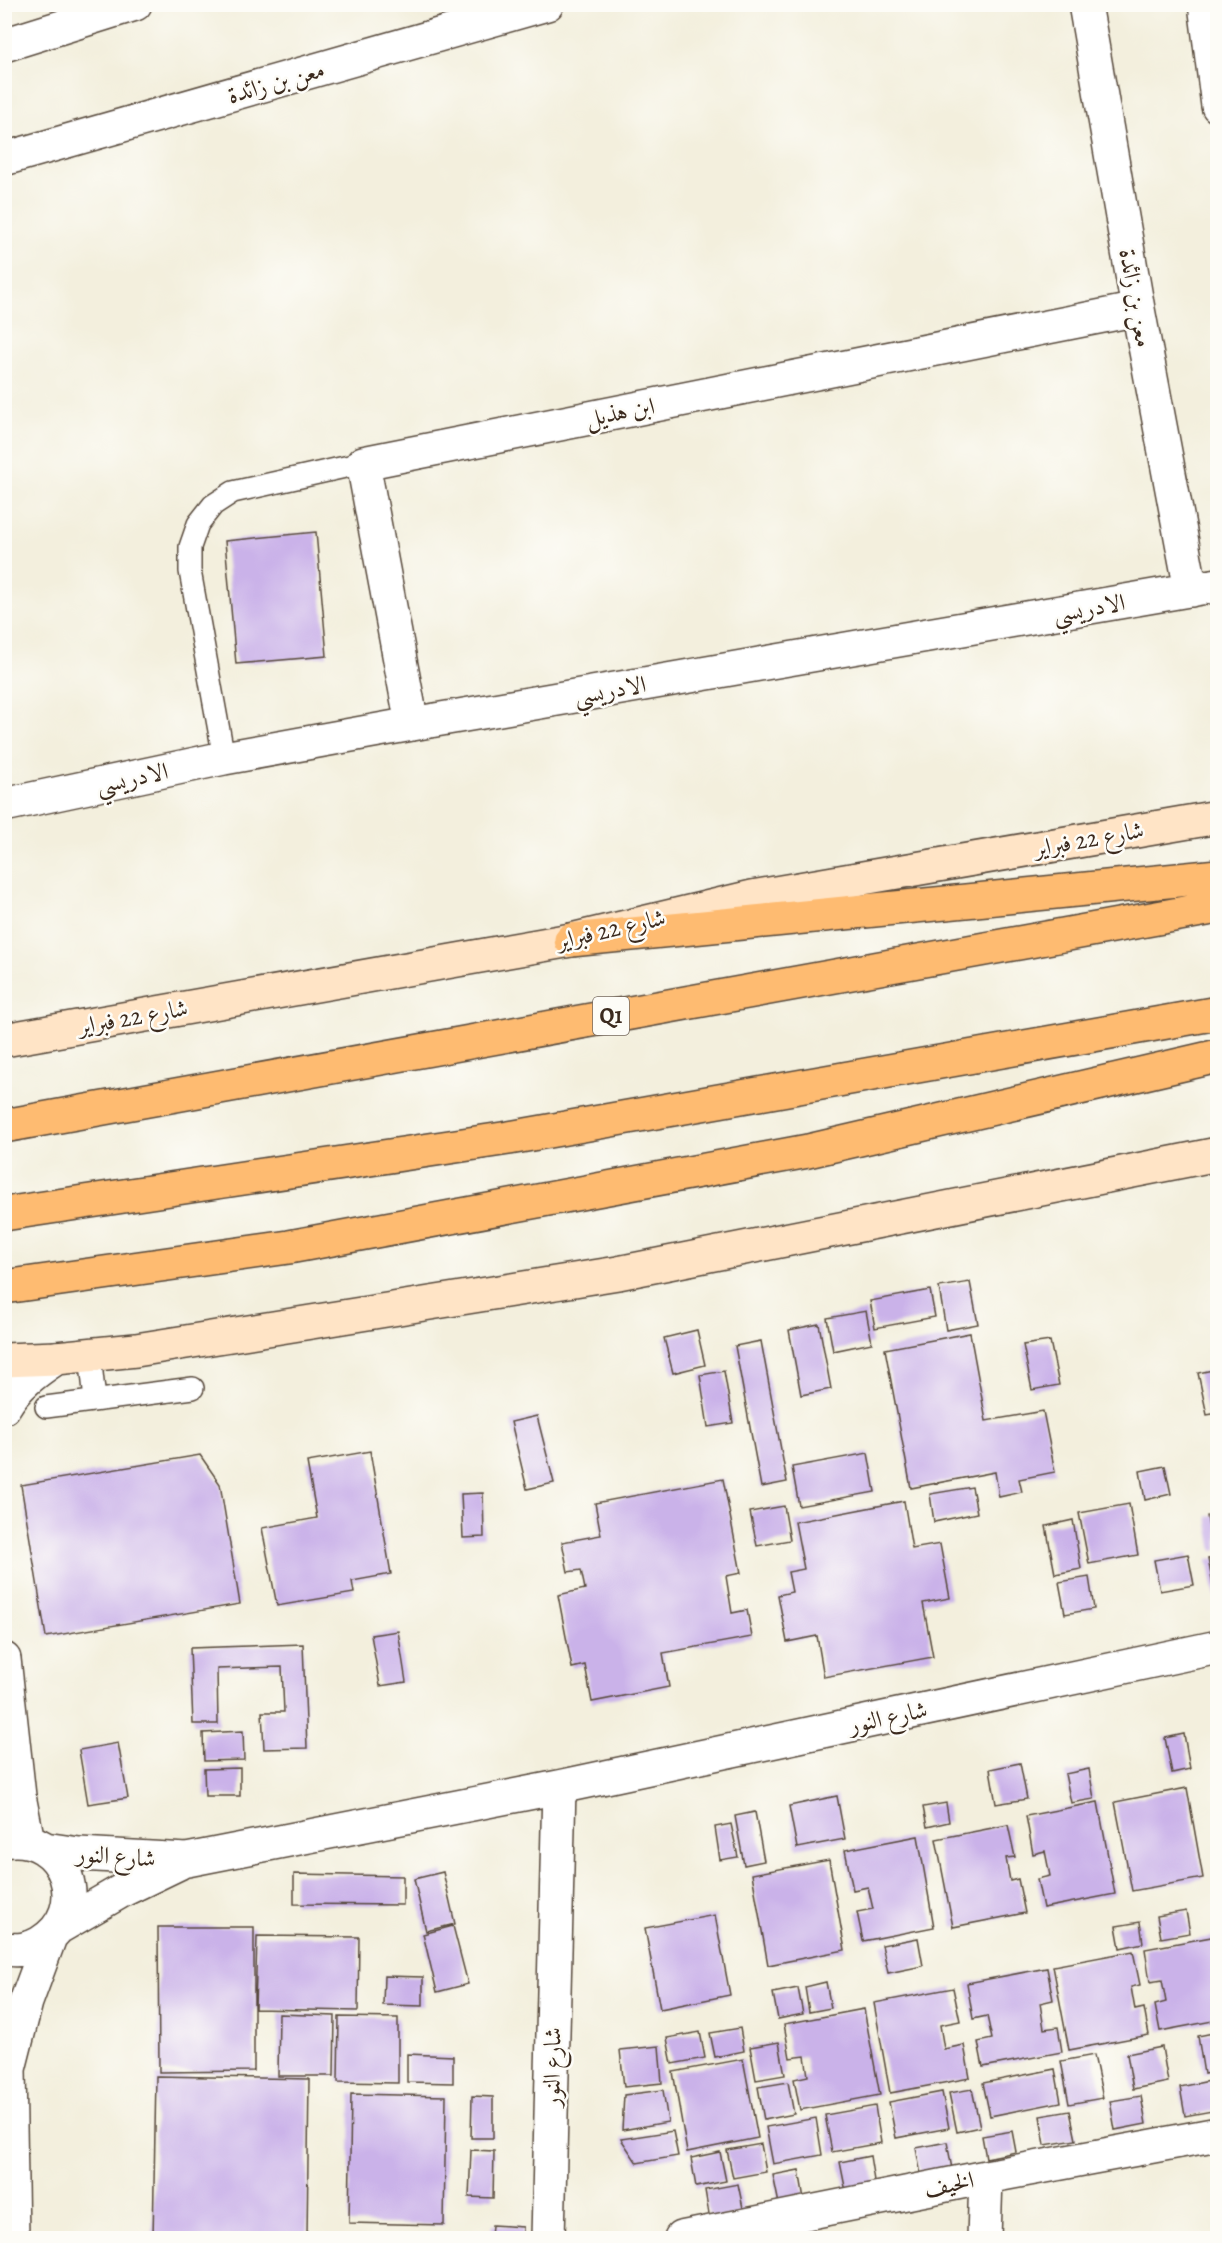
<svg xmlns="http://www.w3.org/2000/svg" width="1222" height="2243" font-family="Alegreya,Amiri,serif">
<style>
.building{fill:#cab2e9}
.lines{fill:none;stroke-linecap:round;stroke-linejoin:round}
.lane-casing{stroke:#57483b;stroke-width:24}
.street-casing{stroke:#57483b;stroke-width:36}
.secondary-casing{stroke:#57483b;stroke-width:36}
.highway-casing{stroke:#57483b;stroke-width:36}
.lane{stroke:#fff;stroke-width:21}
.street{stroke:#fff;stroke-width:33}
.secondary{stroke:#ffe4c6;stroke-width:33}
.highway{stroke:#febb71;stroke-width:33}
.labels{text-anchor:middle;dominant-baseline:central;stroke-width:5;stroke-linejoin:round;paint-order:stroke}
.shield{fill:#fdfcf7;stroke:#75695f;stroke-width:1.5}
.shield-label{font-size:22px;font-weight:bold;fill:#3b2a1e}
.street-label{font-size:24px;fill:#3b2a1e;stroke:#fdfcf7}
</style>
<rect width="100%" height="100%" fill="#fdfcf7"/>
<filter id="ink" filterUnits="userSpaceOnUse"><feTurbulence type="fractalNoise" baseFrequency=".0167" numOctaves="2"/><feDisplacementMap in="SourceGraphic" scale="12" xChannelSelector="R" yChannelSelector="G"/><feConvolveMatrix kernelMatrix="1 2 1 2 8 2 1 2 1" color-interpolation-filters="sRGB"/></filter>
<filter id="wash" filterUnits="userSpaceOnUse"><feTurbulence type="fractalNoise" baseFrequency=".008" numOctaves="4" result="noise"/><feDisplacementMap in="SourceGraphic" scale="24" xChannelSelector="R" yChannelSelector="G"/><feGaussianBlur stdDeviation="1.35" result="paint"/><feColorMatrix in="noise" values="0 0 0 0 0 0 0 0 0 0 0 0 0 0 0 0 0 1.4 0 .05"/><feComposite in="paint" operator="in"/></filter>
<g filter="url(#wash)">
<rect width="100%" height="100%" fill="#f3efdd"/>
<g id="blocks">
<path class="building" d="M 316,532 L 327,656 L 236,664 L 225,541 Z
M 970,1282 L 978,1324 L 946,1330 L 939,1287 Z
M 930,1290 L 935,1317 L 875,1328 L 870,1301 Z
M 866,1311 L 872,1343 L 833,1351 L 827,1318 Z
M 819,1324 L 831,1389 L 801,1395 L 789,1330 Z
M 697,1330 L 705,1365 L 673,1373 L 664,1338 Z
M 970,1333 L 986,1421 L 1043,1411 L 1055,1472 L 1019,1479 L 1022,1492 L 999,1497 L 995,1472 L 911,1488 L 885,1349 Z
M 761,1341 L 787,1482 L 761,1487 L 735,1346 Z
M 1050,1341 L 1059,1385 L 1032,1390 L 1023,1345 Z
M 1218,1369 L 1218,1413 L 1207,1415 L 1198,1373 Z
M 724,1371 L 733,1423 L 708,1427 L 700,1375 Z
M 537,1416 L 554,1483 L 527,1489 L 511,1422 Z
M 370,1451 L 391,1574 L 352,1581 L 354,1593 L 277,1606 L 262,1528 L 317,1518 L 307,1462 Z
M 868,1453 L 875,1492 L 799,1506 L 792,1467 Z
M 200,1455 L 220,1484 L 240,1604 L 46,1637 L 21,1485 Z
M 1165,1466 L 1171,1494 L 1145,1500 L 1140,1471 Z
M 723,1479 L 741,1573 L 726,1576 L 732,1613 L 747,1610 L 752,1637 L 663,1653 L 669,1687 L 592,1702 L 585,1665 L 572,1668 L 558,1595 L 585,1589 L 581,1570 L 568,1572 L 562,1542 L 601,1535 L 595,1503 Z
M 972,1487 L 977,1513 L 934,1522 L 930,1494 Z
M 483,1493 L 484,1537 L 463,1538 L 461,1494 Z
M 904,1501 L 912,1549 L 940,1544 L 950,1598 L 923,1603 L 933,1657 L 824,1677 L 817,1636 L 787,1642 L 778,1595 L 792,1592 L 788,1572 L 804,1569 L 795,1522 Z
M 1129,1504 L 1138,1555 L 1089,1564 L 1079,1513 Z
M 784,1506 L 790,1540 L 757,1546 L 750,1512 Z
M 1218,1514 L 1218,1550 L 1213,1551 L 1207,1516 Z
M 1073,1520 L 1081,1569 L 1055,1574 L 1046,1526 Z
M 1188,1554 L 1194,1585 L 1160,1591 L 1154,1560 Z
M 1218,1558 L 1218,1602 L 1216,1602 L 1208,1559 Z
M 1089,1577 L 1094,1609 L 1065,1614 L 1059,1582 Z
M 398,1631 L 406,1682 L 380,1686 L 371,1635 Z
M 303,1644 L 307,1748 L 264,1749 L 262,1712 L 284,1712 L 282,1667 L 217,1669 L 218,1724 L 193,1724 L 190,1648 Z
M 243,1731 L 244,1760 L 204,1761 L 203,1733 Z
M 1184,1734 L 1190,1769 L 1172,1773 L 1165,1738 Z
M 118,1743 L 128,1798 L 88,1804 L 79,1750 Z
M 1020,1763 L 1027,1799 L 996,1804 L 990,1769 Z
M 240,1768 L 240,1796 L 205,1796 L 204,1769 Z
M 1089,1769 L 1094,1799 L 1071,1803 L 1065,1774 Z
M 1187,1788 L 1203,1878 L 1132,1891 L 1115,1802 Z
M 837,1796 L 845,1839 L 797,1848 L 789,1806 Z
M 1098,1802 L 1115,1894 L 1043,1908 L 1037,1879 L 1050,1876 L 1045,1851 L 1033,1854 L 1026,1816 Z
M 946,1803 L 949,1822 L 927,1827 L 923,1807 Z
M 755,1812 L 764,1861 L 744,1865 L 735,1816 Z
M 731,1824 L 738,1857 L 720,1860 L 715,1827 Z
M 1008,1825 L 1015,1857 L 1006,1858 L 1010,1881 L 1018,1879 L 1025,1913 L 953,1927 L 936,1839 Z
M 918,1836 L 934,1927 L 863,1941 L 857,1912 L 873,1909 L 868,1887 L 853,1890 L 845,1850 Z
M 829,1860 L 845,1950 L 768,1965 L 752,1874 Z
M 443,1872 L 455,1924 L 426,1931 L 414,1879 Z
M 294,1874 L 403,1876 L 403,1905 L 294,1904 Z
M 1186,1911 L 1190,1933 L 1161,1938 L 1157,1916 Z
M 715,1915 L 730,1995 L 660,2009 L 645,1928 Z
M 1140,1922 L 1143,1943 L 1120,1948 L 1116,1926 Z
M 453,1926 L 468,1984 L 437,1992 L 423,1934 Z
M 158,1927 L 254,1927 L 254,2071 L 159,2072 Z
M 257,1936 L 359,1937 L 358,2011 L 255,2009 Z
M 1217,1936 L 1218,2020 L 1160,2031 L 1155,2005 L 1166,2002 L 1162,1980 L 1150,1982 L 1145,1949 Z
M 918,1938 L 923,1966 L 888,1973 L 882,1945 Z
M 1133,1951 L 1140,1985 L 1131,1987 L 1135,2010 L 1144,2008 L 1149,2035 L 1069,2050 L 1053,1966 Z
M 1047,1968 L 1053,2000 L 1040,2003 L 1044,2029 L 1058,2027 L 1062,2052 L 983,2067 L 978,2042 L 992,2039 L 987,2016 L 973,2019 L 967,1983 Z
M 384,1976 L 423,1977 L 423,2006 L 383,2005 Z
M 826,1982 L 831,2008 L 809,2012 L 805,1987 Z
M 798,1988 L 803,2014 L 778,2019 L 773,1993 Z
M 953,1988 L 960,2021 L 940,2025 L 944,2049 L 964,2045 L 970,2078 L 890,2093 L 874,2003 Z
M 864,2009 L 880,2095 L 800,2110 L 794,2079 L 808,2076 L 805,2056 L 790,2058 L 784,2024 Z
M 279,2014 L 335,2016 L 334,2076 L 278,2076 Z
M 339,2017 L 398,2018 L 398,2083 L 338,2082 Z
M 740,2028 L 744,2051 L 715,2057 L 710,2033 Z
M 700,2032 L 705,2058 L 672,2064 L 667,2038 Z
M 1218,2032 L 1218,2071 L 1204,2074 L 1198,2036 Z
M 779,2042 L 785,2075 L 756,2080 L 750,2047 Z
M 659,2046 L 662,2083 L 624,2087 L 620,2050 Z
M 1162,2047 L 1168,2082 L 1133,2089 L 1127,2054 Z
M 407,2054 L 453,2056 L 453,2083 L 407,2082 Z
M 1094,2055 L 1103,2098 L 1069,2104 L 1061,2061 Z
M 743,2059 L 758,2138 L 687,2152 L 673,2072 Z
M 1055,2069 L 1061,2102 L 990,2116 L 983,2083 Z
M 156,2076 L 309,2079 L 307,2238 L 153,2238 Z
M 1214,2080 L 1218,2110 L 1185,2116 L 1180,2087 Z
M 788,2082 L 794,2114 L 764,2120 L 758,2087 Z
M 972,2089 L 980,2127 L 957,2132 L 949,2093 Z
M 663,2090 L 668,2122 L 622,2130 L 624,2095 Z
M 942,2092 L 949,2128 L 896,2138 L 889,2102 Z
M 351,2094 L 446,2096 L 444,2225 L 349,2223 Z
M 472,2096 L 493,2097 L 493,2138 L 471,2138 Z
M 1141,2096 L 1146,2124 L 1115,2130 L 1110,2101 Z
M 875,2106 L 881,2143 L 832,2152 L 825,2115 Z
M 1070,2111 L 1076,2140 L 1045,2145 L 1040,2116 Z
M 816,2118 L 822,2155 L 773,2164 L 766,2127 Z
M 673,2131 L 678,2156 L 637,2163 L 621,2139 Z
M 1012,2131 L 1016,2152 L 986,2158 L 982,2136 Z
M 947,2142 L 952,2169 L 921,2175 L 916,2148 Z
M 761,2144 L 766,2172 L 733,2178 L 727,2150 Z
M 471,2150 L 494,2151 L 493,2198 L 469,2197 Z
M 720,2152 L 726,2181 L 696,2187 L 691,2158 Z
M 870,2156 L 875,2187 L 846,2192 L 840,2162 Z
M 799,2170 L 804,2199 L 779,2204 L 773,2175 Z
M 738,2184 L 744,2213 L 710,2220 L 705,2190 Z
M 492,2225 L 523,2227 L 523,2238 L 491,2238 Z"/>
</g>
</g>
<g filter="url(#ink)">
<use href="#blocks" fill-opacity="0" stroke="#57483b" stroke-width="1.5"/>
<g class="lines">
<g class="lane-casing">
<path id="lane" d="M 224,758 L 190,571 L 190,547 L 198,524 L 213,505 L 233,492 L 363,463
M 90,1355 L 95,1400
M 46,1407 L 193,1388"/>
</g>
<g class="street-casing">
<path id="street" d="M 1085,4 L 1138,309 L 1191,590
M 1205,4 L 1218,106
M 4,45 L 135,4
M 4,159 L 547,4
M 412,724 L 363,463 L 1138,309
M 4,805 L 224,758 L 412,724 L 1218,585
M 4,1407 C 17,1385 35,1372 56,1358
M 4,1659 L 19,1796 L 28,1841
M 4,1841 C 67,1830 94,1912 40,1943 C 30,1949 16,1952 4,1948
M 45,1849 L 79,1854 L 187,1860 L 559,1787 L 1218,1647
M 61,1926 L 123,1890 L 179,1863
M 4,2043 L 9,2069 L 12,2238
M 9,2069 L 26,2002 L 50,1937
M 548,2238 L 559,1787
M 681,2238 L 986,2177 L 1218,2134
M 984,2238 L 986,2177"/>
</g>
<g class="secondary-casing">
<path id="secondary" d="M 4,1040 L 571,940 L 752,897 L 1218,817
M 4,1360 L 56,1358 L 136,1350 L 618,1273 L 1218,1154"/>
</g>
<g class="highway-casing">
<path id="highway" d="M 571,940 L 1218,876
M 4,1126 L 1218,907
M 4,1214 L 509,1138 L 1218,1013
M 4,1287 L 289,1247 L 808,1151 L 1218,1056"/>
</g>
<use href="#lane" class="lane"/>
<use href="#street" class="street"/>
<use href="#secondary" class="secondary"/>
<use href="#highway" class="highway"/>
</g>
</g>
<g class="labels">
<rect class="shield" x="593" y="997" width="36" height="38" rx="4.5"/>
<g class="shield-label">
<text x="611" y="1016">Q1</text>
</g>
<g class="street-label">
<text transform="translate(276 82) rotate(-16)">معن بن زائدة</text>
<text transform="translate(1136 298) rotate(80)">معن بن زائدة</text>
<text transform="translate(620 412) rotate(-11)">ابن هذيل</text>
<text transform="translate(1089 608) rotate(-10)">الادريسي</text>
<text transform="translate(610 690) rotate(-10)">الادريسي</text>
<text transform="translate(132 778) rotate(-12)">الادريسي</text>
<text transform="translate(1089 839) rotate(-10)">شارع 22 فبراير</text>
<text transform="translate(611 929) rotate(-13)">شارع 22 فبراير</text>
<text transform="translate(133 1017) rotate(-10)">شارع 22 فبراير</text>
<text transform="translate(888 1717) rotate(-12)">شارع النور</text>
<text transform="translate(116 1856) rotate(4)">شارع النور</text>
<text transform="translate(552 2067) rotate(-89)">شارع النور</text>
<text transform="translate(949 2184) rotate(-11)">الخيف</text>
</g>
</g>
<rect width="1222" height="2243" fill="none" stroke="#fdfcf7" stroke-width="24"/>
</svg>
